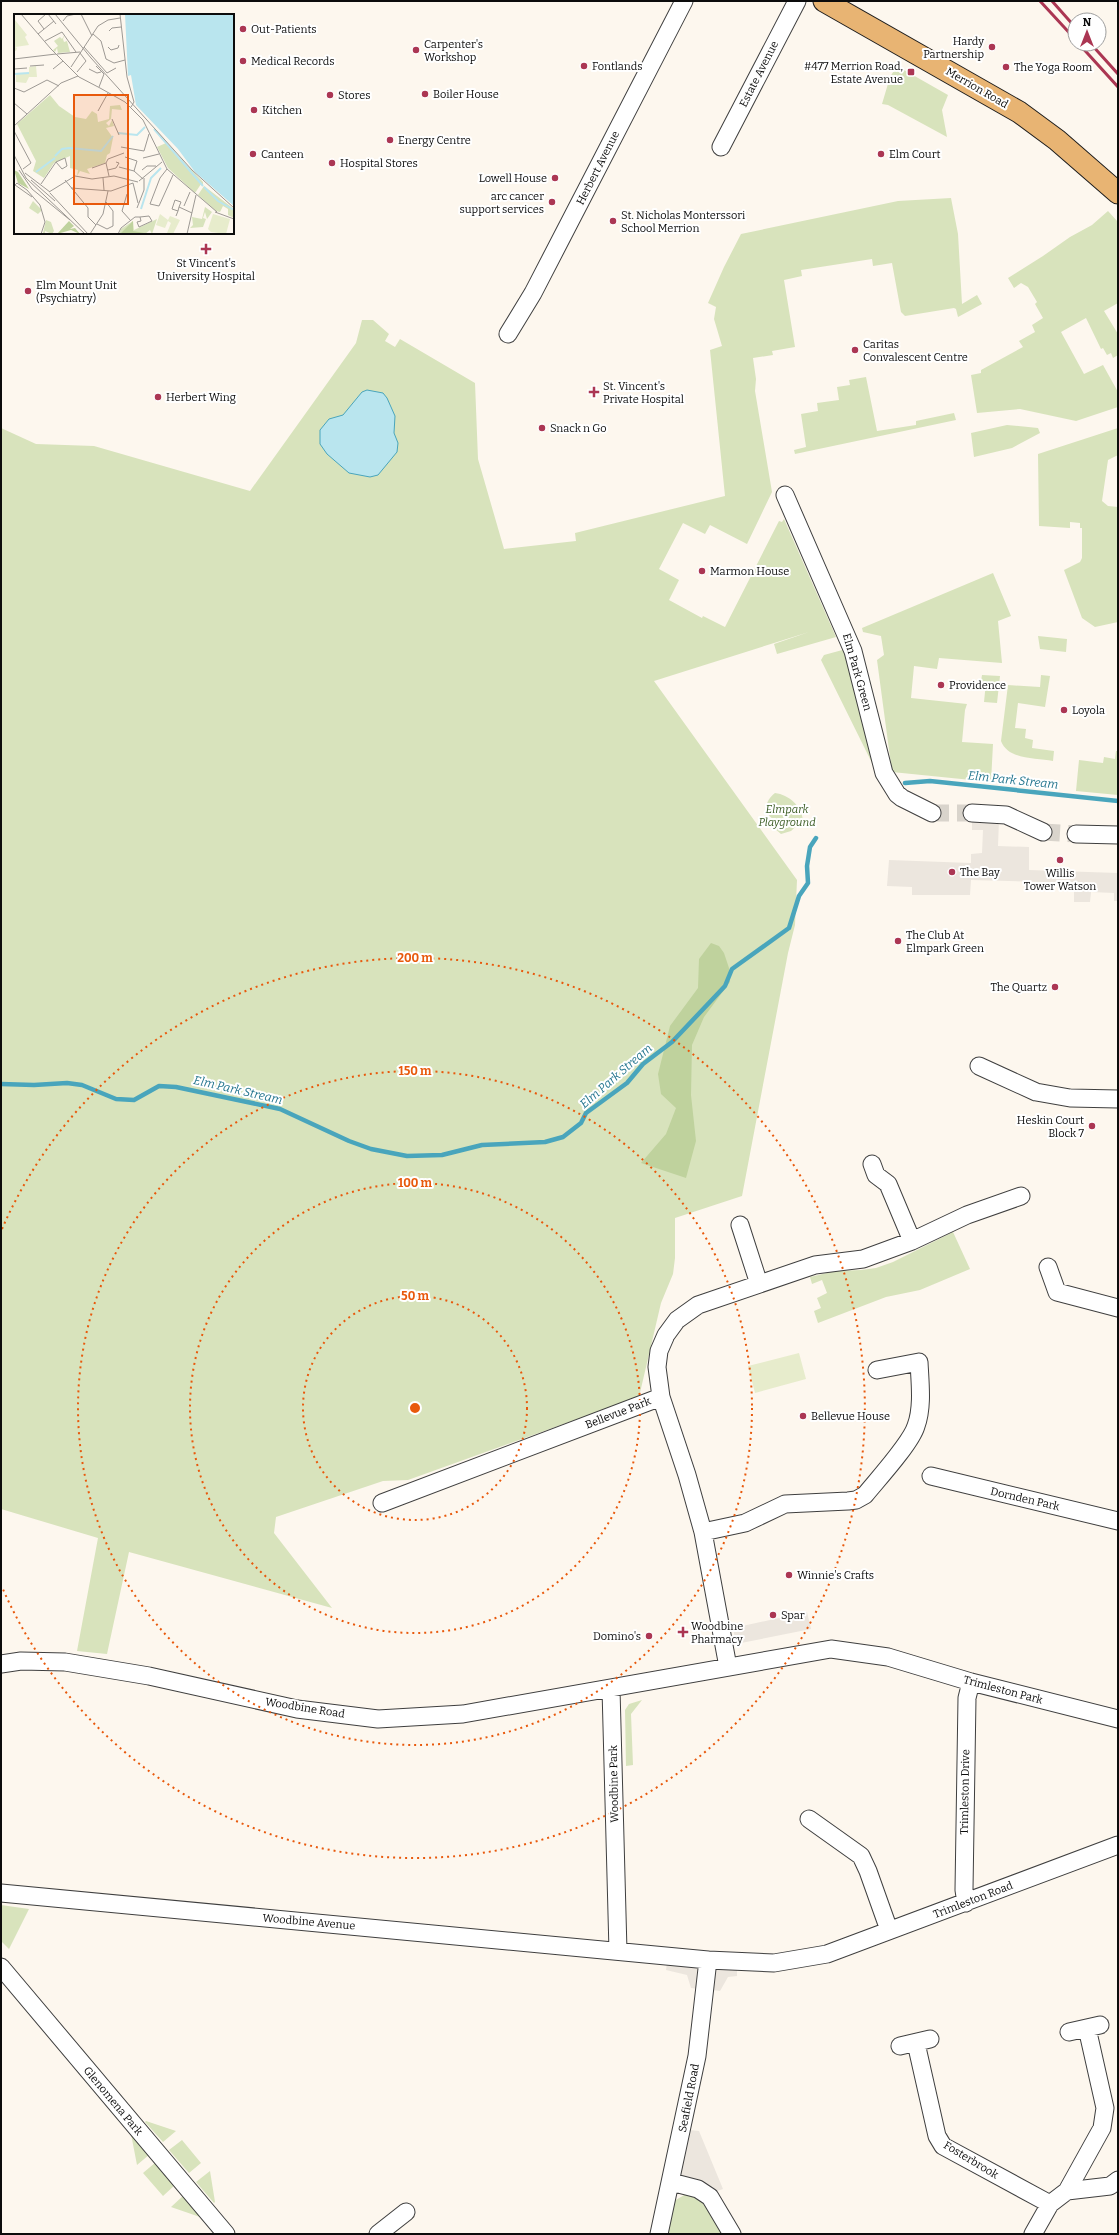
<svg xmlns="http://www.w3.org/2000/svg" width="1119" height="2235" font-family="Bitter,serif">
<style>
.green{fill:#d8e3bc}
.forest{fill:#bfd29d}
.pitch{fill:#e7eccc}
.plaza{fill:#ece6de}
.water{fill:#b9e5ee;stroke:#49a5bc}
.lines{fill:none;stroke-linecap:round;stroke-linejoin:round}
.stream{stroke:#49a5bc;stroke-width:4.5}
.minor-tunnel{stroke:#d9d4cc;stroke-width:17;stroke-dasharray:17 8;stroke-linecap:butt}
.minor-casing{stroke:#3f3f3f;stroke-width:19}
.major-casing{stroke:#1d1d1d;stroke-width:23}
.minor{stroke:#fff;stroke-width:17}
.major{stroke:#e8b473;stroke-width:21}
.rail{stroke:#ab3653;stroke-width:3}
.ring{fill:none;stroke:#e8590c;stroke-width:2;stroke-dasharray:2 4}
.poi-dot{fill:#ab3653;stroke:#fff;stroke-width:1.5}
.labels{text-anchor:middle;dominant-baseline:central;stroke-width:4;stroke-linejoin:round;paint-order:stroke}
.poi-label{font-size:11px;fill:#0c0c0c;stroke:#fff;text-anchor:start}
.street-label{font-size:11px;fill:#0c0c0c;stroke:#fff}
.park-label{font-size:11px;font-style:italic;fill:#3b5c25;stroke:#fff}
.water-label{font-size:12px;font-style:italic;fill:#25768f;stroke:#fff}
.inset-river{fill:none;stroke:#b9e5ee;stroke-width:2}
.inset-road{fill:none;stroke:#9d9994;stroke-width:1}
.view{fill:#e8590c;fill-opacity:0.15;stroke:#e8590c;stroke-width:2}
.inset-edge{fill:none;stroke:#0c0c0c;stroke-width:2}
.centre{fill:#e8590c;stroke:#fff;stroke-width:2}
.ring-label{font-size:12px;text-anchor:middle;font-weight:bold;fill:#e8590c;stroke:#fff;stroke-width:4;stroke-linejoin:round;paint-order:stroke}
</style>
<rect width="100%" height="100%" fill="#fdf7ee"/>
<path class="green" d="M 897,66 L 948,95 L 942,110 L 947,137 L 888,105 L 882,104 L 890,77 Z
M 951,198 L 958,234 L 962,304 L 977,295 L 982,304 L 958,317 L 956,309 L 954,308 L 905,316 L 901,312 L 892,263 L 873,266 L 872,259 L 801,270 L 802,276 L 784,280 L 795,347 L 772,351 L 773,355 L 753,358 L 756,379 L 755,391 L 772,492 L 747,544 L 710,525 L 705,534 L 683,523 L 659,569 L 679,580 L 669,600 L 702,618 L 703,616 L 725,627 L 779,521 L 782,522 L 784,519 L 836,637 L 777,654 L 774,644 L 809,632 L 654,681 L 797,880 L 795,925 L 788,953 L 742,1196 L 675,1218 L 675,1258 L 673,1274 L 661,1303 L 639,1397 L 408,1480 L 383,1481 L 276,1517 L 274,1533 L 332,1608 L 129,1552 L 107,1654 L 77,1651 L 98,1538 L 1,1509 L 1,428 L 36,444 L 94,446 L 250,491 L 356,343 L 362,320 L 373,320 L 389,334 L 385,341 L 395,347 L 400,339 L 475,383 L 478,459 L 504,549 L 576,541 L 575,533 L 725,496 L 710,350 L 722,346 L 714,319 L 716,307 L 708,303 L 724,267 L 741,234 L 898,201 Z
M 1108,211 L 1118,222 L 1118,303 L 1104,311 L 1118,334 L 1118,355 L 1113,358 L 1111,353 L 1107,355 L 1103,348 L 1101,349 L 1086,318 L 1061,332 L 1084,374 L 1103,365 L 1118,392 L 1118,407 L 1076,421 L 1020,409 L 977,413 L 971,375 L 981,373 L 981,370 L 1023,347 L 1019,341 L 1035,332 L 1032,325 L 1043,318 L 1035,304 L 1037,302 L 1028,287 L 1021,283 L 1014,288 L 1008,278 L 1043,256 L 1070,237 L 1092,225 Z
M 866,377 L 877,431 L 916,425 L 916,421 L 954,413 L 956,420 L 795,454 L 794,450 L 806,447 L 801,414 L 818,411 L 817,403 L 839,400 L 837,387 L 850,385 L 849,380 Z
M 1007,425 L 1038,428 L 1040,433 L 1012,448 L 974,457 L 971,433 Z
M 1118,428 L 1118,455 L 1108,460 L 1102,501 L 1108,506 L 1118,507 L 1118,622 L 1095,627 L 1082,618 L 1064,570 L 1080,562 L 1082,558 L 1082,528 L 1080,528 L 1080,523 L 1070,522 L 1070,528 L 1039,526 L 1038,454 Z
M 993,573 L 1011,616 L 998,621 L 1002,663 L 939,658 L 937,669 L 914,666 L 911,698 L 967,704 L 965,710 L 962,742 L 993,744 L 991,782 L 892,772 L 877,660 L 884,655 L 881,636 L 863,632 L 862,628 Z
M 1038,636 L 1067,639 L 1066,652 L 1040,649 Z
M 846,649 L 874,767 L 821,660 L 824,655 Z
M 982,675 L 1000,676 L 997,703 L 984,702 L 986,682 L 981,681 Z
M 1041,675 L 1050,676 L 1045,707 L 1018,703 L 1015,728 L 1026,729 L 1025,738 L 1033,740 L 1032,748 L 1054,751 L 1053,761 C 1036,758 1008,760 1001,741 L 1008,685 L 1040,687 Z
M 1116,751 L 1118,751 L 1118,795 L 1076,791 L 1079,760 L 1103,763 L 1104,757 L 1115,759 Z
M 775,793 C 789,795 801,805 803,820 L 791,831 L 781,834 L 774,828 L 773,819 C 762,811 766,800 775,793 Z
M 953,1232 L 970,1269 L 920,1290 L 886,1297 L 818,1323 L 814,1311 L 821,1308 L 817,1298 L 827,1293 L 822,1280 L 812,1284 L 810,1277 L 835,1271 L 861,1270 L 876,1268 L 893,1262 Z
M 642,1700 L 631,1714 L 633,1765 L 626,1766 L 625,1710 L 629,1704 Z
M 1,1905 L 29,1909 L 9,1949 L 1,1941 Z
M 146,2121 L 176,2131 L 163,2142 L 145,2122 Z
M 131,2134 L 150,2154 L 137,2165 Z
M 182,2140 L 201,2163 L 189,2173 L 169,2150 Z
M 156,2162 L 175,2185 L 163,2196 L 143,2173 Z
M 210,2171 L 215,2202 L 214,2203 L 196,2182 Z
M 686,2194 L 701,2198 L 724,2234 L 666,2234 L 674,2201 Z
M 184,2195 L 201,2216 L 200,2217 L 171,2207 Z"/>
<path class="forest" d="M 711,943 L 719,946 L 724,953 L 729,968 L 730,982 L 704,1017 L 692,1045 L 691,1095 L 696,1141 L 686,1178 L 641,1163 L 666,1134 L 676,1108 L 661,1094 L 658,1074 L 670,1026 L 698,988 L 699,959 Z"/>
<path class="pitch" d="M 799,1353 L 806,1379 L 755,1393 L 748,1366 Z"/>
<path class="plaza" d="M 972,819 L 999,820 L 998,846 L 1029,847 L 1029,870 L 1118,873 L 1118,901 L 1114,901 L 1114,893 L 1091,892 L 1090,902 L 1074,902 L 1074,883 L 971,880 L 970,895 L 912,895 L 912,887 L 887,886 L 889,860 L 971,863 L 971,854 L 982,853 L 983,830 L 972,830 Z
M 807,1612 L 811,1629 L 736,1644 L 733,1628 Z
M 667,1963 L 699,1967 L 699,1989 L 691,1988 L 687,1975 L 666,1970 Z
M 718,1968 L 737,1969 L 737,1976 L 728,1977 L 720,1991 L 712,1990 L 714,1970 Z
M 689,2130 L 699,2131 L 723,2189 L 714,2192 L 679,2174 Z"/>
<path class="water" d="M 367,390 L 383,393 L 387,398 L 395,416 L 394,433 L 398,443 L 397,452 L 378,475 L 370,477 L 349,473 L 327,454 L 320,444 L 320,430 L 329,419 L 343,415 L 362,392 Z"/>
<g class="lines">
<path class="stream" d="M 905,783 L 930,781 L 1118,801
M 1,1084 L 34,1085 L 67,1083 L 82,1085 L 116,1099 L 134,1100 L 159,1086 L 176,1087 L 280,1109 L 349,1141 L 371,1149 L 407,1156 L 442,1155 L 482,1145 L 545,1142 L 563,1137 L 581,1123 L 586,1113 L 627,1083 L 643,1064 L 672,1042 L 725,986 L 732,969 L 789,928 L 799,896 L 808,883 L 807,866 L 810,847 L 816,838"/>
<path class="minor-tunnel" d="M 932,813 L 972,813
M 1043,832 L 1076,834"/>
<g class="minor-casing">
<path id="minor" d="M 721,147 L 797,1
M 508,334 L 533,293 L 684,1
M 785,495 L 853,651 L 884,773 L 897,794 L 902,798 L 932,813
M 972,813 L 1006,815 L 1043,832
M 1076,834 L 1118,835
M 979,1066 L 1036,1092 L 1070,1098 L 1118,1099
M 872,1164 L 876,1175 L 888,1184 L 912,1241
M 740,1225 L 759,1284
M 1048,1267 L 1057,1292 L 1118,1308
M 931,1476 L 1118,1521
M 382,1503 L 661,1397
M 703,1532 L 745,1523 L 785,1504 L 848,1501 L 856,1500 L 865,1495 C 878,1479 911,1443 916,1426 C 923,1407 920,1383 919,1362 L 877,1370
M 1,1664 L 21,1661 L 65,1662 L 149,1676 L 297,1709 L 378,1719 L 463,1714 L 831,1649 L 888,1657 L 971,1682 L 1118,1719
M 728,1667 L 703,1532 L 687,1475 L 661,1397 L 657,1367 L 659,1351 L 666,1335 L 677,1320 L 698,1305 L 815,1265 L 863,1259 L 912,1241 L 967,1215 L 1021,1196
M 611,1689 L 618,1951
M 809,1819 L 861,1856 L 868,1871 L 889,1930
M 1,1893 L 708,1960 L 774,1963 L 827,1954 L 1118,1845
M 966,1903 L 964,1890 L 967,1698 L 971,1682
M 1,1967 L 226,2234
M 1069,2032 L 1100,2025
M 916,2043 L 937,2136 L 943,2146 L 1050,2204
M 900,2046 L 930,2039
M 671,2182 L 698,2189 L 710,2197 L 732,2234
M 1067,2191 L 1110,2186 L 1118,2180
M 378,2234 L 406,2212
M 659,2234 L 697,2056 L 708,1960
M 1033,2234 L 1050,2204 L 1067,2191 L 1102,2128 L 1105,2108 L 1087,2028"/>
</g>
<g class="major-casing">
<path id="major" d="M 824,1 L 1019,112 L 1057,140 L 1118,193"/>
</g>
<use href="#minor" class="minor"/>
<use href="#major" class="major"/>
<path class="rail" d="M 1040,1 L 1075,39
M 1052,1 L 1075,27
M 1079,44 L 1118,87
M 1091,44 L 1118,74"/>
</g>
<g class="ring">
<circle cx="415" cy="1408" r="112"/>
<circle cx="415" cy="1408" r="225"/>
<circle cx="415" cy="1408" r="337"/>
<path d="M2 1229A450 450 0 1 1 2 1587"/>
</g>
<g class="poi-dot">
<circle cx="243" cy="29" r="4"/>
<circle cx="992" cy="47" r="4"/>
<circle cx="416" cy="50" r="4"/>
<circle cx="243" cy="61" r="4"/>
<circle cx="584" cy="66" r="4"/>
<circle cx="1006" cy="67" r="4"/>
<rect x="907" y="68" width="8" height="8" rx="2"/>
<circle cx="425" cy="94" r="4"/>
<circle cx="330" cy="95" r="4"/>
<circle cx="254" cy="110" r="4"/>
<circle cx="390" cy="140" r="4"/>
<circle cx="253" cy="154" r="4"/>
<circle cx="881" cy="154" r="4"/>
<circle cx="332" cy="163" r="4"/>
<circle cx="555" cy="178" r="4"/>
<circle cx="552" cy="202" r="4"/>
<circle cx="613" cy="221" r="4"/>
<path d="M204 243h4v4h4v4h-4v4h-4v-4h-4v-4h4z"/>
<circle cx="28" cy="291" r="4"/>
<circle cx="855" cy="350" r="4"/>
<path d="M592 386h4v4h4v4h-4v4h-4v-4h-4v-4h4z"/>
<circle cx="158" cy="397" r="4"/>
<circle cx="542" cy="428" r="4"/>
<circle cx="702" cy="571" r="4"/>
<circle cx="941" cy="685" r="4"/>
<circle cx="1064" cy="710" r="4"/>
<circle cx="1060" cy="860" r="4"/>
<circle cx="952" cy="872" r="4"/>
<circle cx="898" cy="941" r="4"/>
<circle cx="1055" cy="987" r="4"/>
<circle cx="1092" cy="1126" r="4"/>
<circle cx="803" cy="1416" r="4"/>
<circle cx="789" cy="1575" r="4"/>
<circle cx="773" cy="1615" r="4"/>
<path d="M681 1626h4v4h4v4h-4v4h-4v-4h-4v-4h4z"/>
<circle cx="649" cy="1636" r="4"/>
</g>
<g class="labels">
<g class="poi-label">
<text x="251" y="29">Out-Patients</text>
<text x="984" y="41" text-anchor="end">Hardy<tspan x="984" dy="13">Partnership</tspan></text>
<text x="424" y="44">Carpenter's<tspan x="424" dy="13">Workshop</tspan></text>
<text x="251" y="61">Medical Records</text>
<text x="592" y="66">Fontlands</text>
<text x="903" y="66" text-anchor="end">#477 Merrion Road,<tspan x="903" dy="13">Estate Avenue</tspan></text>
<text x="1014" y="67">The Yoga Room</text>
<text x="433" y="94">Boiler House</text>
<text x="338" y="95">Stores</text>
<text x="262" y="110">Kitchen</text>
<text x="398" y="140">Energy Centre</text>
<text x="261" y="154">Canteen</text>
<text x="889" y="154">Elm Court</text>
<text x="340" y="163">Hospital Stores</text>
<text x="547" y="178" text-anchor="end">Lowell House</text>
<text x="544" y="196" text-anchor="end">arc cancer<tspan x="544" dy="13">support services</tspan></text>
<text x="621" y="215">St. Nicholas Monterssori<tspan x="621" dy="13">School Merrion</tspan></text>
<text x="206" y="263" text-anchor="middle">St Vincent's<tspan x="206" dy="13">University Hospital</tspan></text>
<text x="36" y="285">Elm Mount Unit<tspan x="36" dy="13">(Psychiatry)</tspan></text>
<text x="863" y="344">Caritas<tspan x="863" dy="13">Convalescent Centre</tspan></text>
<text x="603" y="386">St. Vincent's<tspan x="603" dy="13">Private Hospital</tspan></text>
<text x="166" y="397">Herbert Wing</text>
<text x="550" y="428">Snack n Go</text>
<text x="710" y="571">Marmon House</text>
<text x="949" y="685">Providence</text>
<text x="1072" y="710">Loyola</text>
<text x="960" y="872">The Bay</text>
<text x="1060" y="873" text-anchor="middle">Willis<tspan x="1060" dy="13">Tower Watson</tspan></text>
<text x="906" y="935">The Club At<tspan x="906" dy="13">Elmpark Green</tspan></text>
<text x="1047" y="987" text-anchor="end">The Quartz</text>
<text x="1084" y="1120" text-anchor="end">Heskin Court<tspan x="1084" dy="13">Block 7</tspan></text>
<text x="811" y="1416">Bellevue House</text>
<text x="797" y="1575">Winnie's Crafts</text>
<text x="781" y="1615">Spar</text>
<text x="691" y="1626">Woodbine<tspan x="691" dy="13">Pharmacy</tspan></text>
<text x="641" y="1636" text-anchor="end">Domino's</text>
</g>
<g class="street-label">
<text transform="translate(759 74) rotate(-63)">Estate Avenue</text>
<text transform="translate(977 88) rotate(30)">Merrion Road</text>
<text transform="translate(598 168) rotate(-63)">Herbert Avenue</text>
<text transform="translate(857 672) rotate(74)">Elm Park Green</text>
<text transform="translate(618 1413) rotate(-21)">Bellevue Park</text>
<text transform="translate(1025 1499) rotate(13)">Dornden Park</text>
<text transform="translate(1003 1690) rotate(15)">Trimleston Park</text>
<text transform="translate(305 1708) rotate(9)">Woodbine Road</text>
<text transform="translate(614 1784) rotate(-91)">Woodbine Park</text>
<text transform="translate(965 1792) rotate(-89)">Trimleston Drive</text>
<text transform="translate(973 1900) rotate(-21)">Trimleston Road</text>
<text transform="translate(309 1922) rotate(5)">Woodbine Avenue</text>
<text transform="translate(689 2098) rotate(-79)">Seafield Road</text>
<text transform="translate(113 2101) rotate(50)">Glenomena Park</text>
<text transform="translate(971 2160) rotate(31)">Fosterbrook</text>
</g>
<g class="park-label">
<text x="787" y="809">Elmpark<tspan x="787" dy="13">Playground</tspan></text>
</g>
<g class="water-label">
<text transform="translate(1013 780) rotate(6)">Elm Park Stream</text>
<text transform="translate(616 1076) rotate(-41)">Elm Park Stream</text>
<text transform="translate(238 1090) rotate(13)">Elm Park Stream</text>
</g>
</g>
<g transform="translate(14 14)">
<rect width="220" height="220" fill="#fdf7ee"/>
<path d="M 51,20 L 49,25 L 50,28 L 53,27 L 56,38 L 44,39 L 43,34 L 41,38 L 39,36 L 44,32 L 40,27 L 46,23 L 48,25 ZM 36,81 L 45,92 L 61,103 L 72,105 L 78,97 L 83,100 L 84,108 L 95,105 L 96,92 L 106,91 L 108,96 L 98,95 L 97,105 L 92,109 L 95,112 L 98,106 L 100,112 L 92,114 L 99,124 L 96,139 L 93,141 L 91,149 L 73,155 L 76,160 L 66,157 L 63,162 L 64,156 L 56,154 L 56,142 L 40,149 L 30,164 L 19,157 L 22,147 L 3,110 ZM 152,129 L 189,168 L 189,172 L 187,170 L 181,179 L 154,154 L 143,133 ZM 190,172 L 220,195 L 220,204 L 214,201 L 214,195 L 209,192 L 206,198 L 202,197 L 184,181 ZM 19,187 L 28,196 L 24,200 L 15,194 ZM 191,193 L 198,198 L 193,205 L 191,198 L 189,204 L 192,205 L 189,213 L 176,214 L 179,211 L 178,203 L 188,205 ZM 143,205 L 138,220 L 136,216 L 131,220 L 105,220 L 107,215 L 119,207 L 120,216 ZM 32,206 L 37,208 L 40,217 L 38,220 L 31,217 L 31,220 L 29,219 Z" fill="#d8e3bc"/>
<path d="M 0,156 L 4,158 L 15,175 L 4,169 ZM 55,207 L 60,212 L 56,215 L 61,214 L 66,220 L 57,216 L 43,220 ZM 119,207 L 119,217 L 130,219 L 106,220 Z" fill="#bfd29d"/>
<path d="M 1,6 L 13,21 L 11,23 L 15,31 L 1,33 L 3,34 L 2,37 L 0,36 ZM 22,52 L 23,63 L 15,63 L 12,69 L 2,68 L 2,60 L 15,60 L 15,53 ZM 146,200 L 154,206 L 156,202 L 166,206 L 159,220 L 153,219 L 157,209 L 154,207 L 151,214 L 142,211 ZM 199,200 L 216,205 L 212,220 L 197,218 L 194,215 Z" fill="#e7eccc"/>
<path d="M 111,0 L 220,0 L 220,192 L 181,158 L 164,135 L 122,91 L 117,61 L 114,62 Z" fill="#b9e5ee"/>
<path class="inset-river" d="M 0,60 L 15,59M 140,115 L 189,172M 104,119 L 123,121 L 131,113M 41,142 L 48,135 L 55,134 L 87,137 L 99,122M 22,158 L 41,144M 190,173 L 204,187 L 220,196M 127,195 L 137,164 L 147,154"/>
<path class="inset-road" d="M 7,0 L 37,35 L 65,63 L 86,74M 34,0 L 42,10M 41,0 L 77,44 L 178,156 L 220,194M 67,0 L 78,22M 106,0 L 113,63 L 120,88 L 117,93M 49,7 L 53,2 L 62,0M 30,15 L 24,7 L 32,0M 95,17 L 98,14 L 107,13M 24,20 L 40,7M 79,20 L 87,27 L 92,45 L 100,49 L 111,46M 31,27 L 48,18 L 62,38M 70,33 L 93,59 L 102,54M 94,33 L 97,36 L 104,34 L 105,31M 43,40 L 66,38M 0,45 L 42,40M 16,52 L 30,51M 82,52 L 90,60 L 85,73M 57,53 L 84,12 L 94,6 L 106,4M 0,55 L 13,54M 39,55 L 49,47M 75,55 L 83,59 L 87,58M 63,58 L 72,47 L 66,39M 0,74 L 10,78 L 33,66 L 45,72M 86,74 L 111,88 L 129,106M 0,89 L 13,100M 84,97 L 94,79M 98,105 L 105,121M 129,106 L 153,155 L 203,198M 0,112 L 47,69 L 64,62M 0,117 L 17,149 L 9,155M 107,133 L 130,137 L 135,120M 0,141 L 12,164 L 71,220M 111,143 L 123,147 L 120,157M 129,144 L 145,140M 92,149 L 94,145 L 110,139M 92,149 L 95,162M 105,153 L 120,157 L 129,165M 78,154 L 92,149M 153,155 L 146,164 L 136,190 L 145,192 L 159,161M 5,156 L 18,175 L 56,206M 94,156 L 102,154 L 105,149 L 102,148M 128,156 L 133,152 L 142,152M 11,159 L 36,178M 89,164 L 90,176M 17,166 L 41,187M 51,166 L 74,194 L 74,203 L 82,211M 125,167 L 148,148M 119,169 L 124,189M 27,170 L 42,148 L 51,144 L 53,152 L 48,155 L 42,148M 1,171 L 3,169 L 13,176 L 26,191 L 31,208 L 27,220M 1,171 L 18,183M 57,174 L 97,177 L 119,169M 35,178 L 61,162 L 78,165 L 100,162 L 124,168M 36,179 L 74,220M 113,180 L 108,197 L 117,207M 170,192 L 176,178M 165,193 L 178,199M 123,194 L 130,176 L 130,164M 201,198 L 220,205M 162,202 L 164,197 L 165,193 L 167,188 L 161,186 L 158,195 L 164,197M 83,210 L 93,215 L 99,212 L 99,197 L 92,188M 76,220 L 89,200 L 94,177M 104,220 L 107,214 L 121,203 L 126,203 L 127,207 L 123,208 L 125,213 L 138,207 L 135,202 L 126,203M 173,220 L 182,181"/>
<path class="view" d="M 60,81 L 114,81 L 114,190 L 60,190 Z"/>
<rect width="220" height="220" class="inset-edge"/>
</g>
<circle cx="415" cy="1408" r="6" class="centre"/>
<g class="ring-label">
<text x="415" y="962">200 m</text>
<text x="415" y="1075">150 m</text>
<text x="415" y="1187">100 m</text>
<text x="415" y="1300">50 m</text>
</g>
<rect width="1119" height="2235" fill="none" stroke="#0c0c0c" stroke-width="4"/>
<g transform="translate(1087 32)"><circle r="19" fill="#ffffff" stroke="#9e9e9e"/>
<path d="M0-3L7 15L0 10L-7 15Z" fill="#ab3653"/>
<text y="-6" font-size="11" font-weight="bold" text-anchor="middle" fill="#0c0c0c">N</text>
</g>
</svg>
